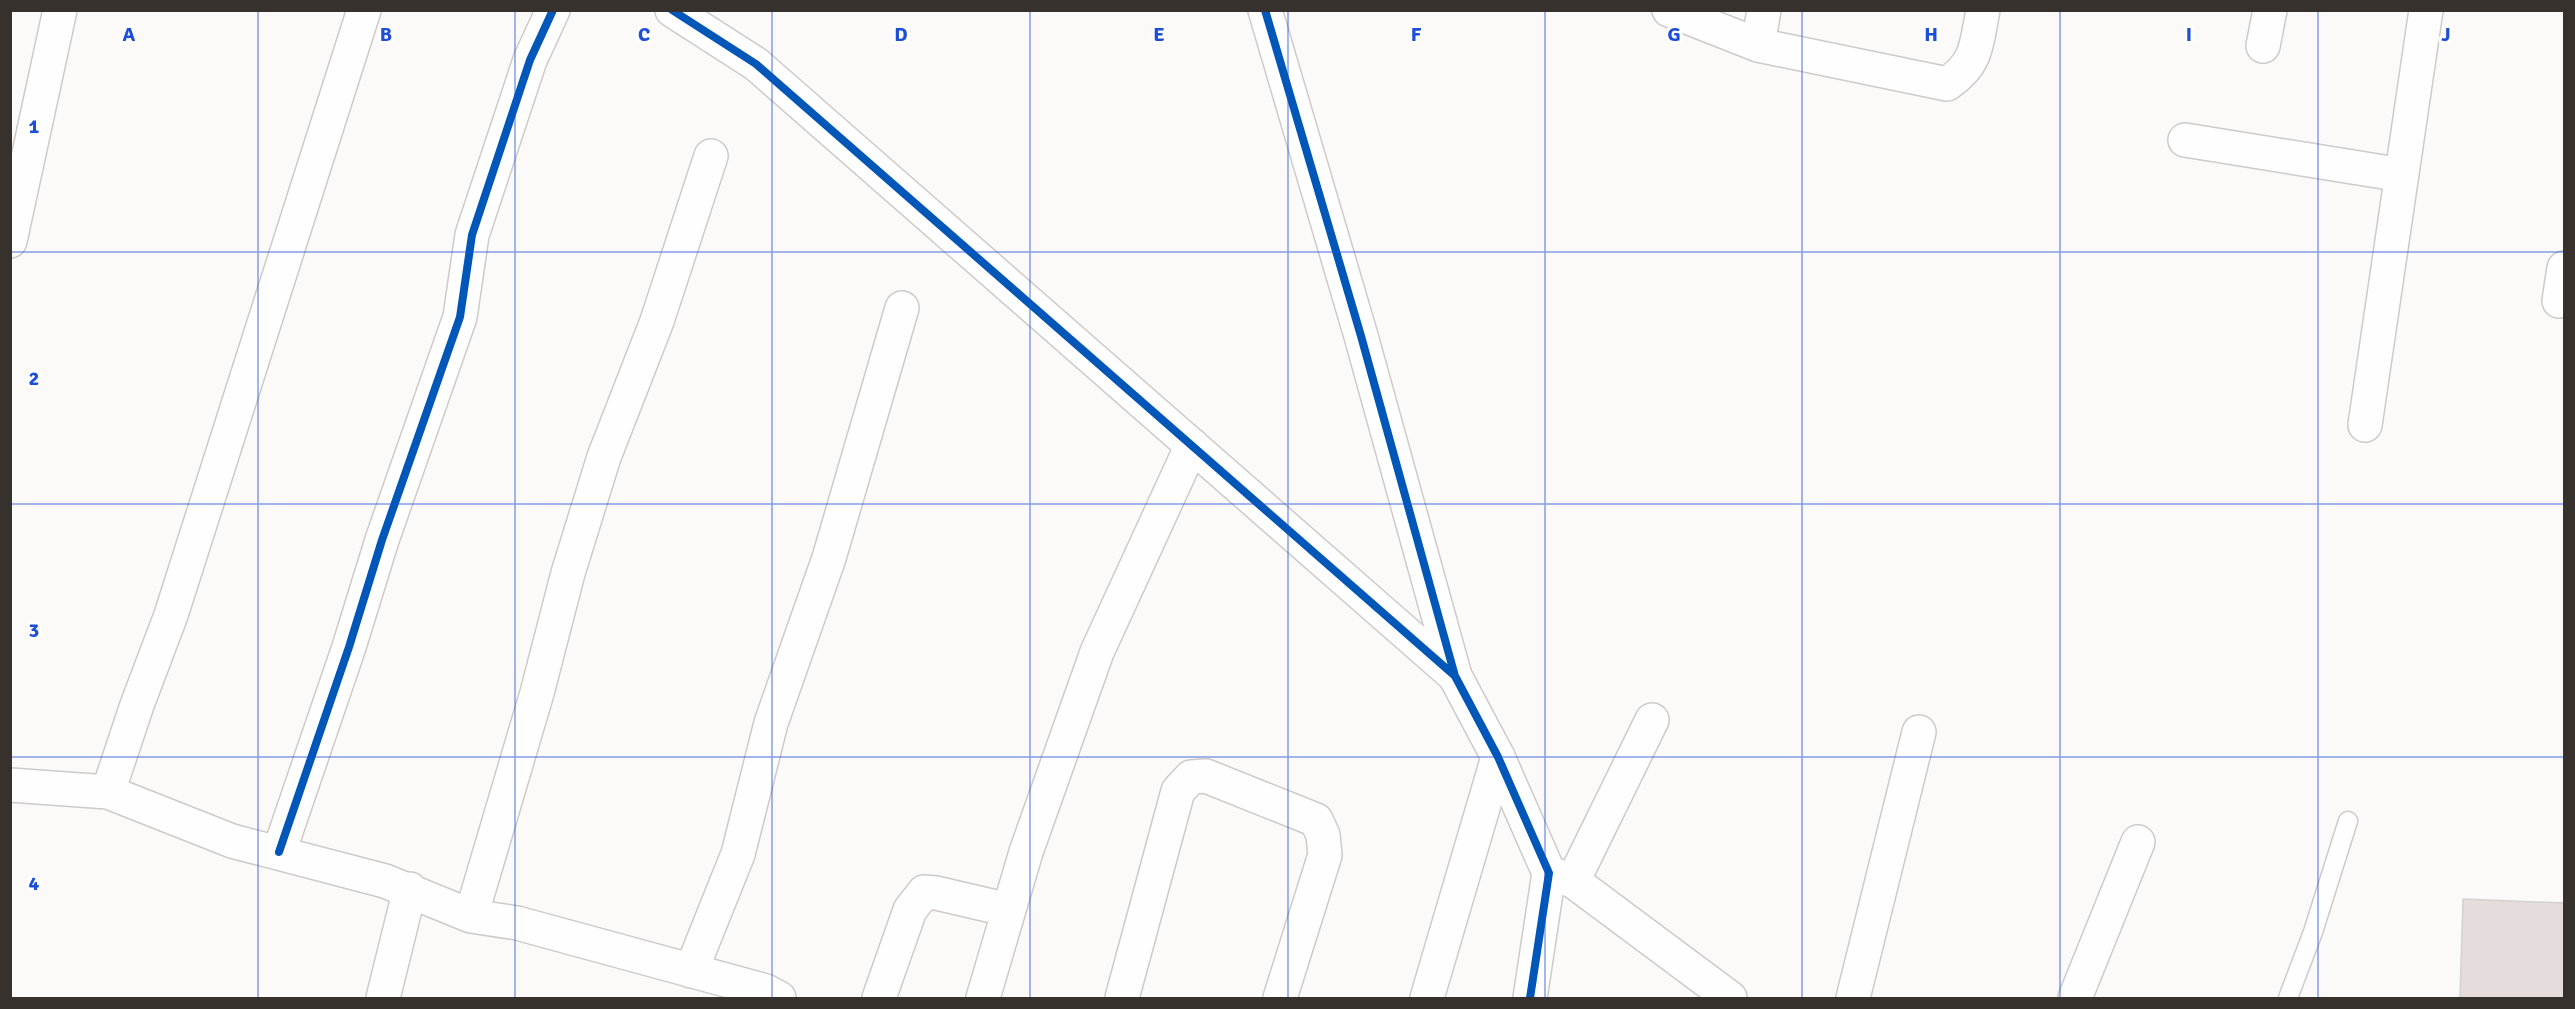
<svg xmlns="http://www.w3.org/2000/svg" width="2575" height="1009" font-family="Signika,sans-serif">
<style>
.building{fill:#e5dddc;stroke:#d4d0cf;stroke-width:1.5}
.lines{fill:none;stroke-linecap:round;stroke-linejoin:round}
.lane-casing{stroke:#cdcac8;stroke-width:21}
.street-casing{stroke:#cdcac8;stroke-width:36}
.secondary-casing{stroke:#cdcac8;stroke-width:36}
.lane{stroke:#fffefe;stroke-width:18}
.street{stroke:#fffefe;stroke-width:33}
.secondary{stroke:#fffefe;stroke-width:33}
.cycleway-casing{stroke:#fff;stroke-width:11}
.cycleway{stroke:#0057b8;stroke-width:8}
.grid{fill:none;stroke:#1d4ed8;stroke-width:1.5;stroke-opacity:0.55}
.grid-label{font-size:20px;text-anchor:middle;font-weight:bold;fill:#1d4ed8;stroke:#fff;stroke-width:6;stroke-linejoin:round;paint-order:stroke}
</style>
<rect width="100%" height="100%" fill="#fcfaf9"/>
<path class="building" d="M 2463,899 L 2564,903 L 2564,998 L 2460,998 Z"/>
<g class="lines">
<g class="lane-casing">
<path id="lane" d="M 2288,998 L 2313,932 L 2348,821"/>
</g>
<g class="street-casing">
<path id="street" d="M 672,10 L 756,64 L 1455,676
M 1669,10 L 1758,45 L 1764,10
M 1758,45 L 1947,84 C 1978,63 1976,45 1983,10
M 2263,46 L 2270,10
M 2185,140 L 2402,175
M 10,241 L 60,10
M 2559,301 L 2564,268
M 2365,425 L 2426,10
M 10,785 L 108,792 L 232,841 L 385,881 L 471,916 L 517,923 L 766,991 L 779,998
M 108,792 L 137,705 L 171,615 L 364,10
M 279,852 L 349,647 L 382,540 L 460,317 L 472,235 L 530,60 L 553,10
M 1549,873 L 1573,881 L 1730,998
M 1573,881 L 1652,720
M 471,916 L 537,693 L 568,573 L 604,457 L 657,321 L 711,156
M 691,971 L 738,854 L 771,723 L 829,558 L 902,308
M 383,998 L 410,889
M 879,998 L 910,910 L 924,892 L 936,893 L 1009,910
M 983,998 L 1026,852 L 1097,652 L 1192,445
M 1122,998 L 1178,791 L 1191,777 L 1206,776 L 1316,820 L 1323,835 L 1325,855 L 1280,998
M 1427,998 L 1498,757
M 1853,998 L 1919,732
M 2075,998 L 2138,842"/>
</g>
<g class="secondary-casing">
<path id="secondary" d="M 1265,10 L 1361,336 L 1455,676 L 1498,757 L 1549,873 L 1530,998"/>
</g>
<use href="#lane" class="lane"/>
<use href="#street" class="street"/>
<use href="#secondary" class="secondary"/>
<g class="cycleway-casing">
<path id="cycleway" d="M 672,10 L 756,64 L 1455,676
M 1265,10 L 1361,336 L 1455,676 L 1498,757 L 1549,873 L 1530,998
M 279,852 L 349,647 L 382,540 L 460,317 L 472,235 L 530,60 L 553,10"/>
</g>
<use href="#cycleway" class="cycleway"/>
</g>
<path class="grid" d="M 258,10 L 258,998M 515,10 L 515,998M 772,10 L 772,998M 1030,10 L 1030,998M 1288,10 L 1288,998M 1545,10 L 1545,998M 1802,10 L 1802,998M 2060,10 L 2060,998M 2318,10 L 2318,998M 10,252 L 2564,252M 10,504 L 2564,504M 10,757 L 2564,757"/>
<g class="grid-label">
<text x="129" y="41">A</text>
<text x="386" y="41">B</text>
<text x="644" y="41">C</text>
<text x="901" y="41">D</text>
<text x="1159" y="41">E</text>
<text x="1416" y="41">F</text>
<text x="1674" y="41">G</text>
<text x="1931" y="41">H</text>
<text x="2189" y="41">I</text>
<text x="2446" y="41">J</text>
<text x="34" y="133">1</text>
<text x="34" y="385">2</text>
<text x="34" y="637">3</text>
<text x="34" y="890">4</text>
</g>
<rect width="2575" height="1009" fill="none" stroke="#36312d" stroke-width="24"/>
</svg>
